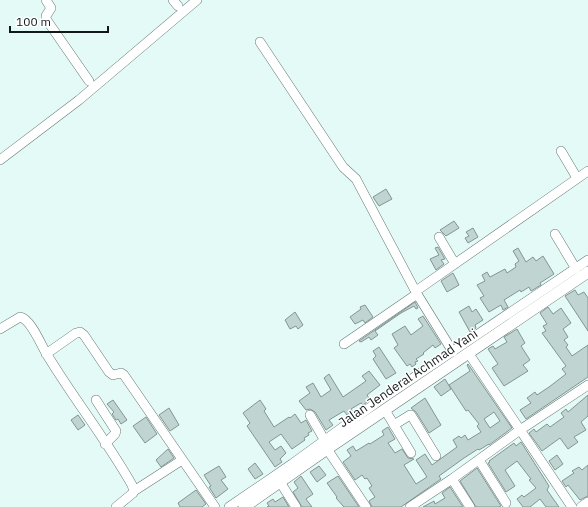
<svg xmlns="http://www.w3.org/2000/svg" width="588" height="507" font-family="'IBM Plex Sans',sans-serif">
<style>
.building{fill:#c0d5d2;stroke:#829592;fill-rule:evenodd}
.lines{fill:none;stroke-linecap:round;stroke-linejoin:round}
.minor-casing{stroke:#667976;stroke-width:10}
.major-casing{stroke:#667976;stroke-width:12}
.minor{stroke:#fff;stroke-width:9}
.major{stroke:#fff;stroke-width:11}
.labels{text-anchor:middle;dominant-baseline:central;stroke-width:3;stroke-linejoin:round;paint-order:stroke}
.street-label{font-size:13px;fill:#111918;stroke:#fff}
</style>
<rect width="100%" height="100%" fill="#e4faf7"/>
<path class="building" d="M 386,189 L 392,199 L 379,206 L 373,197 Z
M 454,221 L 459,228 L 446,236 L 440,230 Z
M 473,228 L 478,237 L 468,243 L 465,238 L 469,236 L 466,232 Z
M 438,247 L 445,259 L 441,260 L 444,264 L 436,270 L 430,259 L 439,255 L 435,248 Z
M 518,248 L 526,262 L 533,257 L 536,261 L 543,256 L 554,274 L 540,283 L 541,285 L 531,291 L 529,287 L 521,292 L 520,290 L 504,300 L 508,307 L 503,310 L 501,305 L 489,312 L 480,298 L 484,296 L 477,285 L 485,281 L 482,275 L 487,272 L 490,277 L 505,269 L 507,273 L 516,267 L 515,264 L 519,261 L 513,251 Z
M 453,273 L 459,285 L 447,292 L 441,281 Z
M 575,290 L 578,295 L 584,292 L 588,298 L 588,331 L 565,296 Z
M 415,302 L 418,308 L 416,309 L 414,306 L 401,313 L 375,331 L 378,335 L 371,340 L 369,337 L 361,342 L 359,341 Z
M 365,305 L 373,317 L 365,323 L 363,320 L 355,324 L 350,317 L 361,309 L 360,307 Z
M 469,306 L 472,312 L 476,309 L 483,320 L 475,325 L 476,328 L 470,332 L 459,312 Z
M 548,307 L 553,314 L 561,308 L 571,323 L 563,329 L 568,337 L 564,340 L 568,345 L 566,347 L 572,356 L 588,345 L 588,377 L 526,419 L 520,410 L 531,403 L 527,398 L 535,392 L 537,395 L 549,387 L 566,374 L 562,369 L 566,366 L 542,333 L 546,331 L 543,326 L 547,324 L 540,313 Z
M 295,312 L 303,325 L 298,329 L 296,326 L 290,329 L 285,320 Z
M 423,316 L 441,344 L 435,348 L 433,345 L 423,353 L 424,354 L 416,359 L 418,361 L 415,362 L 416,364 L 412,367 L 410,364 L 407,366 L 394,348 L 398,345 L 392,334 L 405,326 L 411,335 L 423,326 L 418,319 Z
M 517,329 L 525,343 L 521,346 L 530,360 L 523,365 L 528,371 L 504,386 L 492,368 L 498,364 L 488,349 L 493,346 L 495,349 L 507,342 L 504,337 Z
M 379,347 L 396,373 L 386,379 L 373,359 L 376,356 L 373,351 Z
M 468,364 L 512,428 L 489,445 L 489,444 L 479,450 L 478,449 L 464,458 L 439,476 L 441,479 L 401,507 L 372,507 L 369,501 L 375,497 L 369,488 L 372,486 L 367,478 L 365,479 L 362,475 L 355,480 L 343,462 L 351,456 L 347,450 L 353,446 L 356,451 L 369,443 L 370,444 L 384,435 L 382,431 L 388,427 L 395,439 L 388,443 L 395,453 L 402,449 L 408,458 L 414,459 L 404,465 L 416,484 L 427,477 L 416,460 L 425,454 L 432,465 L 457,447 L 453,440 L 459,436 L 461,438 L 465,435 L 468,440 L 481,432 L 477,426 L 479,424 L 468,410 L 466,411 L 449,385 L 470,371 L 467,365 ZM 494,412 L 500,421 L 490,428 L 484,419 Z
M 369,371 L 380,385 L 367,395 L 370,400 L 363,405 L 361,403 L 351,409 L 352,411 L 347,415 L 344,411 L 329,420 L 333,425 L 326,430 L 315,412 L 310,409 L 306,410 L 299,401 L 310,393 L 306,387 L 313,383 L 321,397 L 331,390 L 324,378 L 329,374 L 343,397 L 366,381 L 362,376 Z
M 445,379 L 451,389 L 441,396 L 434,387 Z
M 588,395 L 588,416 L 581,422 L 586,430 L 574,437 L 578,442 L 568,449 L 560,438 L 542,451 L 529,433 L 534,429 L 536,432 L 547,424 L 550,427 L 564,417 L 561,413 L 566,409 L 568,412 Z
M 425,398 L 441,425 L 429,433 L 416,412 L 411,408 Z
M 113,400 L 127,420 L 121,424 L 118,419 L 116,420 L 112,414 L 114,412 L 107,404 Z
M 260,400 L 266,409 L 264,411 L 274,427 L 289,417 L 290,418 L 295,414 L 301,423 L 306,420 L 312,431 L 308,433 L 309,435 L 304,438 L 305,440 L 292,449 L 281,434 L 269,442 L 275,450 L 281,446 L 286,453 L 280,459 L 282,462 L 275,467 L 247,426 L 250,423 L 243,413 Z
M 169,408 L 179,425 L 170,431 L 159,415 Z
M 78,415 L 85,425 L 78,430 L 71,420 Z
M 146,417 L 157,434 L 145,443 L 133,426 Z
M 521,442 L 549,486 L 547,490 L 559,507 L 546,507 L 540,499 L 530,507 L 523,507 L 517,499 L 522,495 L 524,497 L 536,488 L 529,480 L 531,479 L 517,461 L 505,470 L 515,486 L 506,492 L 488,463 L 490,462 L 489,461 L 514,443 L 516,446 Z
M 168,449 L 174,458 L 161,467 L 156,460 Z
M 557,455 L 563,464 L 555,470 L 549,461 Z
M 255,463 L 263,474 L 255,479 L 248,469 Z
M 588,465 L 588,496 L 580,500 L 568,485 L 566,487 L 562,481 L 574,473 L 572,471 L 579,467 L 582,470 Z
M 219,466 L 226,477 L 221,480 L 228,489 L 216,498 L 209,487 L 211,486 L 204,475 Z
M 319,466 L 326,475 L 317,482 L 310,472 Z
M 477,468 L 501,506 L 499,507 L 476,507 L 460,481 Z
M 301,476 L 313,494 L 306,499 L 312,507 L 302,507 L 293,492 L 298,488 L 294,482 Z
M 338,476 L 359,507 L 344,507 L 336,498 L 337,497 L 327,483 Z
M 450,487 L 463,507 L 423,507 L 434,501 L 435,504 L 445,498 L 442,493 Z
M 196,490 L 206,504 L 202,507 L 180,507 L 178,503 Z
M 283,497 L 289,507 L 267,507 L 269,506 L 267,503 L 273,499 L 275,502 Z"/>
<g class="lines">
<g class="minor-casing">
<path id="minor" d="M 46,0 L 51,8 L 46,16 L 46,19 L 89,81
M 173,0 L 178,6
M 260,42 L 343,167 L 356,179 L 417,294 L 453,352
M 561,151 L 577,178
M 0,160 L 79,100 L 197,0
M 555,234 L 576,269
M 439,237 L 455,264
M 416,291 L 588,171
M 0,329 L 20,317 C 31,319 41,345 46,353 C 73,398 106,439 132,485 L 134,491 L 133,493 L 116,507
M 344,344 L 417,294
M 46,354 L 76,333 L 80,332 L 84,335 L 109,372 L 113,375 L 121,373 L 124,375 L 215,507
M 469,354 L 572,507
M 96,400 L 116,431 L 115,434 L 105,444
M 385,410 L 411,453
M 310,415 L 325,441
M 394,425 L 410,415 L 411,415 L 436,456
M 327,449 L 366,507
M 479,460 L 506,503
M 452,479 L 470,507
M 280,482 L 296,507
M 134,491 L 182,460
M 229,507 L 292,464 L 376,403 L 588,260
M 410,507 L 452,479 L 520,430 L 588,385
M 581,507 L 588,502"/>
</g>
<g class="major-casing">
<path id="major" d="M 244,507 L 327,449 L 588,272"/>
</g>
<use href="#minor" class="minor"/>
<use href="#major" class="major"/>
</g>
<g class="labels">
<g class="street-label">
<text transform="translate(408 378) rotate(-34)">Jalan Jenderal Achmad Yani</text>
</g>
</g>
<path d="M10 26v6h98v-6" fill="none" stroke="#111918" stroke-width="2"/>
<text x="16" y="26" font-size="12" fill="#111918" stroke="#ffffff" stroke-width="3" paint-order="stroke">100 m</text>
</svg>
